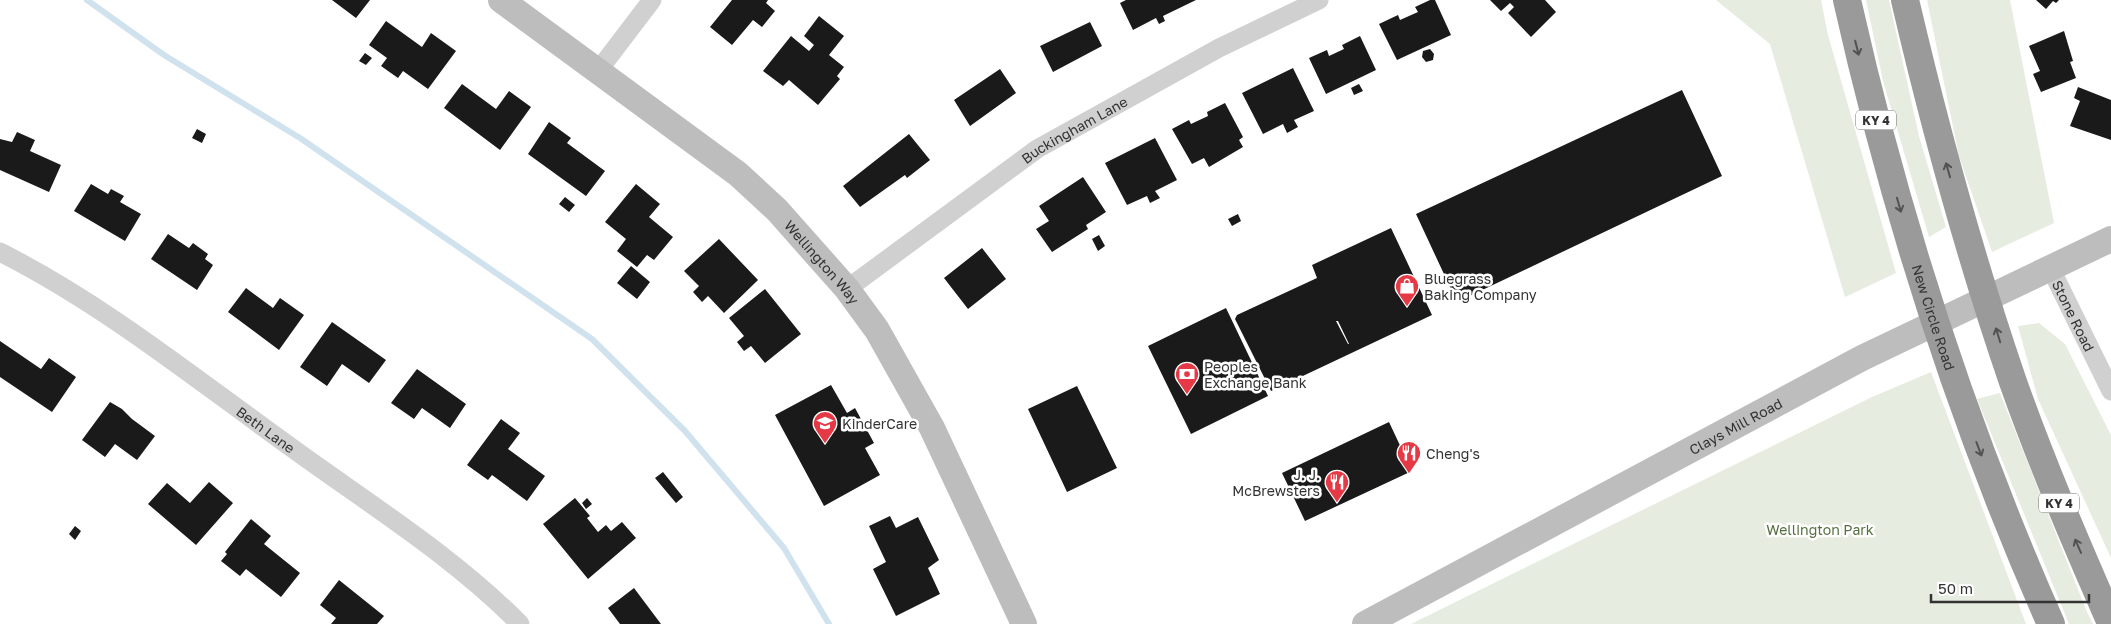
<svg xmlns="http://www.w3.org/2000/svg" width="2111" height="624" font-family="'Golos Text',sans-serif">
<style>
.green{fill:#e6ecdf}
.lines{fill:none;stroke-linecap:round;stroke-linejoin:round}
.stream{stroke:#cfe2ee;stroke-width:6}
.building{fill:#1a1a1a;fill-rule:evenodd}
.street{stroke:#d0d0d0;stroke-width:19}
.secondary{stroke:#bdbdbd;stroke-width:26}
.highway{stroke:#9a9a9a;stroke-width:28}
.oneway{stroke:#525252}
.labels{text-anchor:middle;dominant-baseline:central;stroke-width:5;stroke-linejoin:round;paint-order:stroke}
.shield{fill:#fff;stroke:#707070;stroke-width:1}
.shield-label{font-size:12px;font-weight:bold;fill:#333}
.street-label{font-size:14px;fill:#333;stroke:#fff}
.poi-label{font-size:14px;fill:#333;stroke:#fff;text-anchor:start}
.park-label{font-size:14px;fill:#56703f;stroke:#fff}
</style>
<rect width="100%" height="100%" fill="#fff"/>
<path class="green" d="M 1716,0 L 1821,0 L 1828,35 L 1896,273 L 1845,297 L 1770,44 Z
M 1866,0 L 1889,0 L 1919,136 L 1946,227 L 1929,237 L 1883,81 Z
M 1927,0 L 2010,0 L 2054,223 L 1992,252 L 1959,156 Z
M 2039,323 L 2065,344 L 2111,435 L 2111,558 L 2038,399 L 2018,326 Z
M 1931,372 L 2026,624 L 1411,624 L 1872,397 Z
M 2000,393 L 2087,612 L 2093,624 L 2069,624 L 1977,399 Z"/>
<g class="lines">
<path class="stream" d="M 87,0 L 164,55 L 300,138 L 592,339 L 685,431 L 784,548 L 829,624"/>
</g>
<path class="building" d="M 332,0 L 370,0 L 356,18 Z
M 732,0 L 768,0 L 766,3 L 775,11 L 762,27 L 753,20 L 732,45 L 710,27 Z
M 1126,0 L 1196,0 L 1163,16 L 1165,21 L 1159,24 L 1156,18 L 1133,30 L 1120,3 Z
M 1430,0 L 1435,0 L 1451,35 L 1397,60 L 1379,24 L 1398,15 L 1400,20 L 1418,12 L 1415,7 Z
M 1490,0 L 1545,0 L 1556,12 L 1531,37 L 1508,13 L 1514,7 L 1510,3 L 1501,11 Z
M 2036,0 L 2059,0 L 2056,3 L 2053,1 L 2046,9 Z
M 819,16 L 844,36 L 829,55 L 844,67 L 837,76 L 840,79 L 818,105 L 789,80 L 783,86 L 763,71 L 791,36 L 809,51 L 814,45 L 804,36 Z
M 386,21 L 422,47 L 431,33 L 456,51 L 428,89 L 403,71 L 398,78 L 381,66 L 387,58 L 369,45 Z
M 1090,22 L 1102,46 L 1053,72 L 1040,46 Z
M 2064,31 L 2073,61 L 2070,62 L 2076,78 L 2041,92 L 2033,74 L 2040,71 L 2029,46 Z
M 1360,36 L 1376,70 L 1326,94 L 1309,58 L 1327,50 L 1329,56 L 1344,49 L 1342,45 Z
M 1430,49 L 1434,54 L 1433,60 L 1426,62 L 1422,57 L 1423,51 Z
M 365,53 L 372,58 L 366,65 L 359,61 Z
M 1293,68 L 1314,111 L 1294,120 L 1298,127 L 1287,133 L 1283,124 L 1263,134 L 1242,93 Z
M 1000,69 L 1016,93 L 970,126 L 954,100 Z
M 462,84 L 496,109 L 509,91 L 531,107 L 500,150 L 444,108 Z
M 1359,84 L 1363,91 L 1354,95 L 1351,88 Z
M 2078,87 L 2111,100 L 2111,140 L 2070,126 L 2080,101 L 2074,98 Z
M 1682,90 L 1722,176 L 1457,302 L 1416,214 Z
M 1225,103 L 1243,137 L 1239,140 L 1243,147 L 1209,167 L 1204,158 L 1192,164 L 1172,129 L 1189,120 L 1191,124 L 1208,116 L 1207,112 Z
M 549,122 L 571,138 L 567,143 L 605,171 L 586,196 L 528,154 Z
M 197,129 L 206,134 L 202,143 L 192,138 Z
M 17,132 L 35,140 L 30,151 L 61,165 L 49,192 L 0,170 L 0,139 L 12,142 Z
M 909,134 L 930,160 L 907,178 L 905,175 L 860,207 L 843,186 Z
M 1155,138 L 1177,180 L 1155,191 L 1160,198 L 1150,203 L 1147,196 L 1127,205 L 1105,163 Z
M 1083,177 L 1106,212 L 1086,225 L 1088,229 L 1052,252 L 1036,229 L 1049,221 L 1039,206 Z
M 91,184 L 108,194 L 111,189 L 124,196 L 120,202 L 141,214 L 125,241 L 74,211 Z
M 636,184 L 660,204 L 649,217 L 673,237 L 654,260 L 647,255 L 637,267 L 617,251 L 626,239 L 605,222 Z
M 565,197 L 575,205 L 569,212 L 559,204 Z
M 1238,214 L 1241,221 L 1232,226 L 1228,219 Z
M 1391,228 L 1432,315 L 1271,391 L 1235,319 L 1237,315 L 1317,278 L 1312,265 ZM 1336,321 L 1338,321 L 1349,344 L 1348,344 Z
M 168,234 L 189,248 L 193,243 L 208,254 L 205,259 L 213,265 L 197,290 L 151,259 Z
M 1099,235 L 1105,246 L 1098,251 L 1092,239 Z
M 719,239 L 758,280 L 724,313 L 708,296 L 702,302 L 693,292 L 699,286 L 684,271 Z
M 982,248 L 1006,279 L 968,309 L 944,278 Z
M 631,266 L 650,282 L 637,299 L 617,283 Z
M 246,288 L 273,308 L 280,298 L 304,315 L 279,350 L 228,312 Z
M 765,289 L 801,334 L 765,363 L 751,346 L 744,351 L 737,342 L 744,336 L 729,318 Z
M 1226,308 L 1268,396 L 1191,434 L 1148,346 Z
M 332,322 L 386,360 L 369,383 L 342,364 L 327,386 L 300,367 Z
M 0,341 L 41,369 L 49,358 L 76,377 L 52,412 L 0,377 Z
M 417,369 L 466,404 L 450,428 L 422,408 L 414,419 L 391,403 Z
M 831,385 L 847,413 L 855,408 L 874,443 L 865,448 L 880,475 L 824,506 L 775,415 Z
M 1077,386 L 1117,468 L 1067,492 L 1028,409 Z
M 110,402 L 122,409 L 132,419 L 155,436 L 137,460 L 115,444 L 105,457 L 82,440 Z
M 501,419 L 520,433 L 508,449 L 545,476 L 527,501 L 492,475 L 488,480 L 467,465 Z
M 1389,422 L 1412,471 L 1305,521 L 1282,473 Z
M 663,472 L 683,497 L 676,503 L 655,478 Z
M 209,482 L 233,503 L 196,545 L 148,504 L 167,483 L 190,503 Z
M 575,498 L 590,516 L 587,518 L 598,532 L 606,525 L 611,531 L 622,522 L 636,538 L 588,579 L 543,524 Z
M 587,498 L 592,504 L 586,509 L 582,503 Z
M 890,516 L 896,528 L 918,517 L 939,560 L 928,568 L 940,594 L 896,616 L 873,569 L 886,562 L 869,526 Z
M 251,519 L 271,536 L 264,544 L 300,573 L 281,597 L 246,569 L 240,576 L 221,561 L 227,554 L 225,552 Z
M 75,526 L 81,531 L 75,540 L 69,534 Z
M 339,580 L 384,616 L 377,624 L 331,624 L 336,618 L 320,605 Z
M 634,588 L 661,624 L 620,624 L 608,608 Z"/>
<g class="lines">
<g class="street">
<path d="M 598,71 L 652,0"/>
<path id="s1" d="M 0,252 C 105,305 197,380 292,448 C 369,504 453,556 520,624"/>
<path id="s2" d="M 2050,267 L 2111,391"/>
<path id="s3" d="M 847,289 L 1037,149 L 1219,48 L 1319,0"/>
</g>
<g class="secondary">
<path id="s4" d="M 501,0 L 738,174 L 777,210 L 847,289 L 877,330 L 932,428 L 1024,624"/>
<path id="s5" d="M 1365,624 L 1862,358 L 2111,239"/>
</g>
<g class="highway">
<path id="s6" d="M 1847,0 C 1895,214 1962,423 2051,624"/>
<path d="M 1905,0 C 1935,128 1970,257 2013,382 C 2042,464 2076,543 2111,623"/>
</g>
</g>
<defs><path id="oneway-shaft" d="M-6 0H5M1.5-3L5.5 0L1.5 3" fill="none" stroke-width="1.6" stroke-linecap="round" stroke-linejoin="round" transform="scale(1.25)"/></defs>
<g class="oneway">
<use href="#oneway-shaft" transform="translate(1857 48) rotate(76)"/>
<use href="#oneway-shaft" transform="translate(1948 170) rotate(-106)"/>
<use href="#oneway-shaft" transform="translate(1899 205) rotate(74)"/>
<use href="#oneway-shaft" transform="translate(1998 335) rotate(-107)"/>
<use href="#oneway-shaft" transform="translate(1979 449) rotate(69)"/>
<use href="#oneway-shaft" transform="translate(2078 546) rotate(-114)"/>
</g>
<defs>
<g id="shop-pin" transform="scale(1.25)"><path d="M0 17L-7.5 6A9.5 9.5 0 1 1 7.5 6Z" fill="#e63946" stroke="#fff"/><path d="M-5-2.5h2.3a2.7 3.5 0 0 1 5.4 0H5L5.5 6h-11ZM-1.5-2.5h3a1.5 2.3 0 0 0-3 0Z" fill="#fff"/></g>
<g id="bank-pin" transform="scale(1.25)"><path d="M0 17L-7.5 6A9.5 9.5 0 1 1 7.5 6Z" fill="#e63946" stroke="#fff"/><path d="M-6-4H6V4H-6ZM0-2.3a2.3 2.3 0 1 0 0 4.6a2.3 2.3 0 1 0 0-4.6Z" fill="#fff"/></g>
<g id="school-pin" transform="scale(1.25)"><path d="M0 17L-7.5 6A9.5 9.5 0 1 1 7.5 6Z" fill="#e63946" stroke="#fff"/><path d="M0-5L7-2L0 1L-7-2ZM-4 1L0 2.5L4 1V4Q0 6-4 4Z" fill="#fff"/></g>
<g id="restaurant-pin" transform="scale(1.25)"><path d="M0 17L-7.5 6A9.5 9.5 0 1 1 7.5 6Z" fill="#e63946" stroke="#fff"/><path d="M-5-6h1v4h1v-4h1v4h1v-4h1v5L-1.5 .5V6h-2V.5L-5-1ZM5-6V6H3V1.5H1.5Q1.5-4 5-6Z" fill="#fff"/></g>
</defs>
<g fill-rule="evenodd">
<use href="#shop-pin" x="1407" y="286"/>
<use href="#bank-pin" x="1187" y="374"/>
<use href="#school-pin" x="825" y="423"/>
<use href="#restaurant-pin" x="1409" y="453"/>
<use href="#restaurant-pin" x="1337" y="482"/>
</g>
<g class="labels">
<g class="shield">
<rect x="1856" y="110.5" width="40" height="19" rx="4"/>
<rect x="2039" y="493.5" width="40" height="19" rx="4"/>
</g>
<g class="shield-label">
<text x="1876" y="120">KY 4</text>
<text x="2059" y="503">KY 4</text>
</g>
<g class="street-label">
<text stroke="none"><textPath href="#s3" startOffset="278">Buckingham Lane</textPath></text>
<text stroke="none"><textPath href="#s4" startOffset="416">Wellington Way</textPath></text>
<text stroke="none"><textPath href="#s2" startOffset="54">Stone Road</textPath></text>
<text stroke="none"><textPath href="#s6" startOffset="329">New Circle Road</textPath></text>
<text stroke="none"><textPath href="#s5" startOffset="420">Clays Mill Road</textPath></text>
<text stroke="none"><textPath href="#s1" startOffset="320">Beth Lane</textPath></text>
</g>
<g class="poi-label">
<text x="1424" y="278">Bluegrass<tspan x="1424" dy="16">Baking Company</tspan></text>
<text x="1204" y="366">Peoples<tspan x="1204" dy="16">Exchange Bank</tspan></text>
<text x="842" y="423">KinderCare</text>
<text x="1426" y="453">Cheng's</text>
<text x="1320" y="474" text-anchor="end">J. J.<tspan x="1320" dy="16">McBrewsters</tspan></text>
</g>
<g class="park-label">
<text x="1820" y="529">Wellington Park</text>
</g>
</g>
<path d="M1931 594v8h158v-8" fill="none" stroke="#333333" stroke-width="2.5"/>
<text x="1938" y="594" font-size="15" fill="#333333" stroke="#ffffff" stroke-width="4" paint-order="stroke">50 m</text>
</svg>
